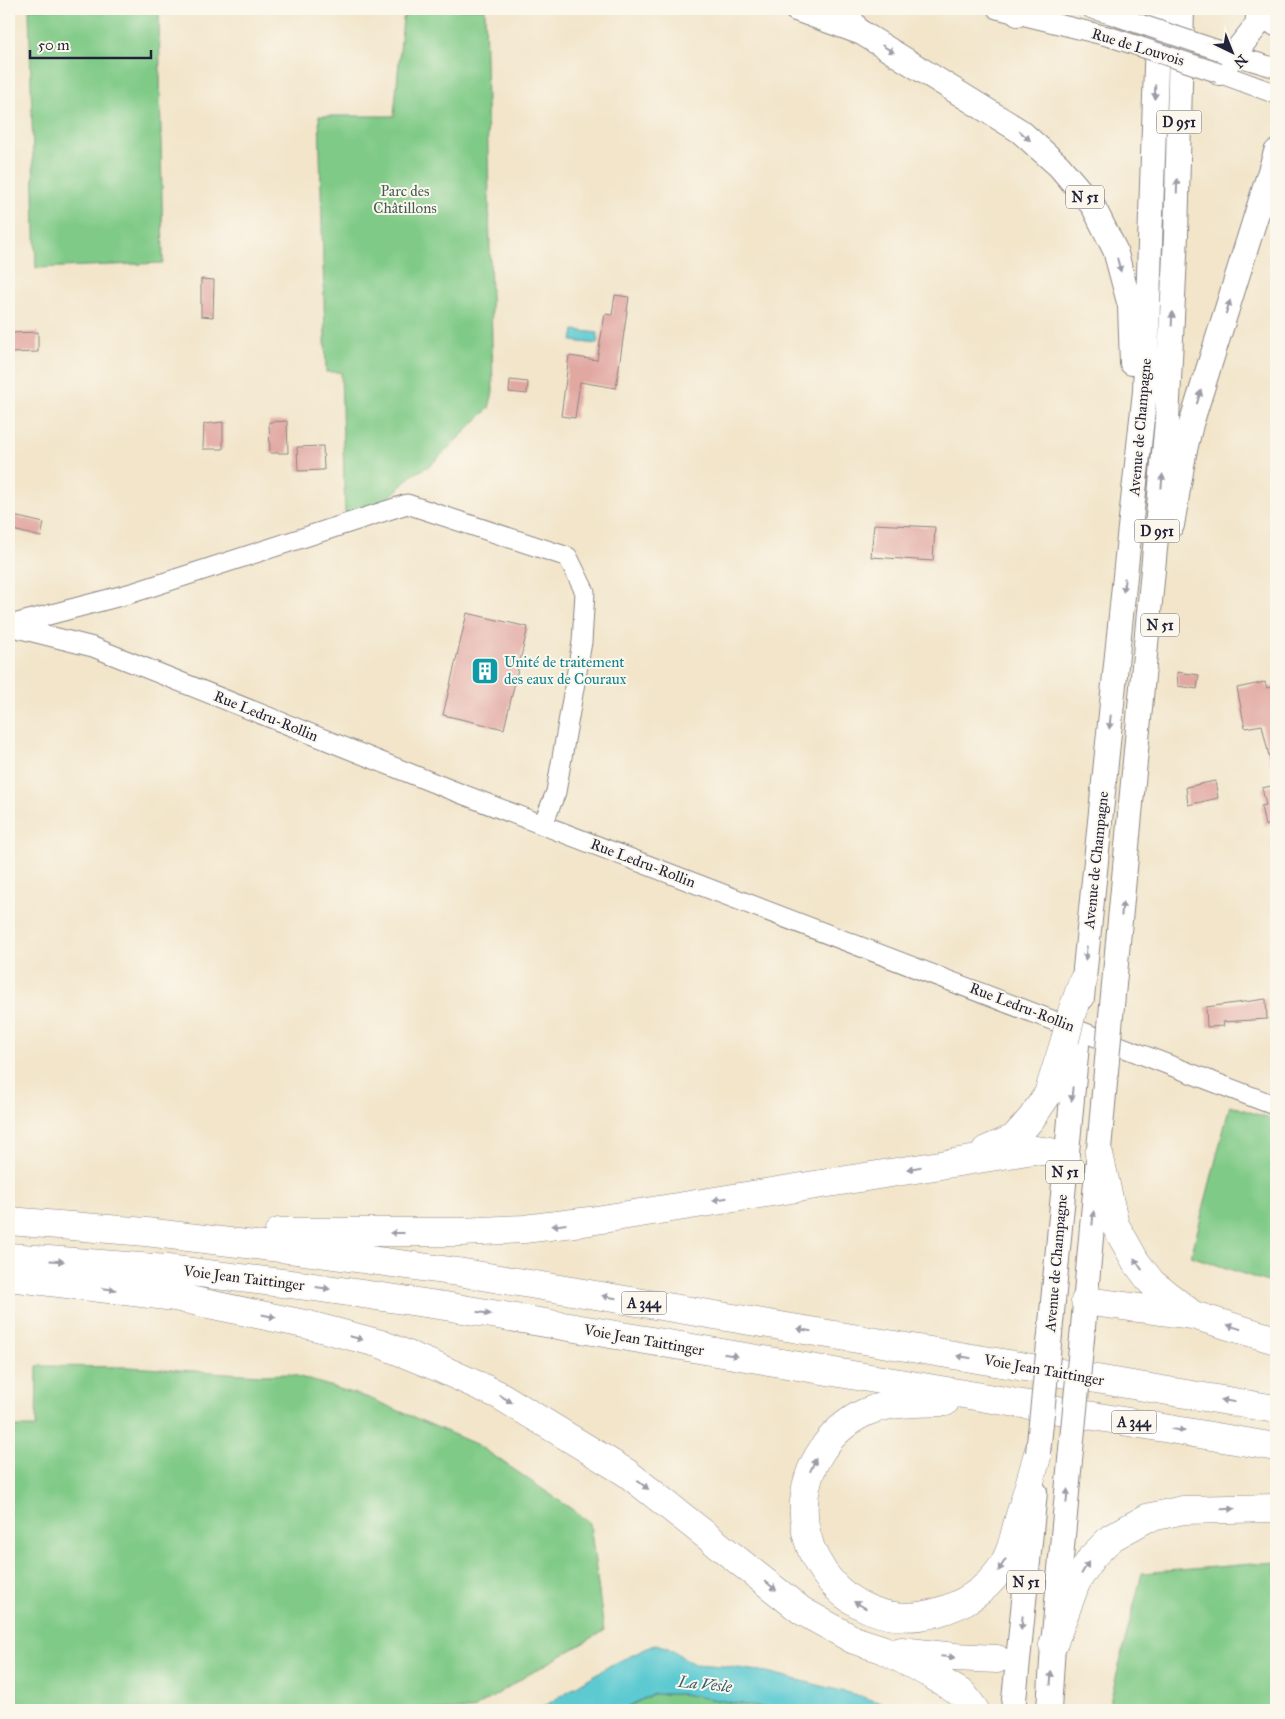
<svg xmlns="http://www.w3.org/2000/svg" width="1285" height="1719" font-family="'IM FELL Great Primer',serif">
<style>
.green{fill:#80ca87;stroke:#517661}
.water{fill:#5dcad1;stroke:#407686}
.building{fill:#e1a7a1}
.lines{fill:none;stroke-linecap:round;stroke-linejoin:round}
.minor-casing{stroke:#8a8482;stroke-width:21}
.major-casing{stroke:#8a8482;stroke-width:26}
.highway-casing{stroke:#8a8482;stroke-width:29}
.minor{stroke:#fff;stroke-width:19}
.major{stroke:#fff;stroke-width:24}
.highway{stroke:#fff;stroke-width:28}
.minor-bridge-casing{stroke:#8a8482;stroke-width:21;stroke-linecap:butt}
.major-bridge-casing{stroke:#8a8482;stroke-width:26;stroke-linecap:butt}
.highway-bridge-casing{stroke:#8a8482;stroke-width:29;stroke-linecap:butt}
.minor-bridge{stroke:#fff;stroke-width:19}
.major-bridge{stroke:#fff;stroke-width:24}
.highway-bridge{stroke:#fff;stroke-width:28}
.oneway{fill:#9c9ca7}
.labels{text-anchor:middle;dominant-baseline:central;stroke-width:4;stroke-linejoin:round;paint-order:stroke}
.shield{fill:#fbf7ec;stroke:#636270;stroke-width:1}
.shield-label{font-size:14px;font-weight:bold;fill:#22223b}
.street-label{font-size:15px;fill:#22223b;stroke:#fbf7ec}
.park-label{font-size:15px;fill:#435d56;stroke:#fbf7ec}
.culture-label{font-size:15px;fill:#0d838f;stroke:#fbf7ec;text-anchor:start}
.water-label{font-size:16px;font-style:italic;fill:#375d70;stroke:#fbf7ec}
</style>
<rect width="100%" height="100%" fill="#fbf7ec"/>
<filter id="ink" filterUnits="userSpaceOnUse"><feTurbulence type="fractalNoise" baseFrequency=".02" numOctaves="2"/><feDisplacementMap in="SourceGraphic" scale="10" xChannelSelector="R" yChannelSelector="G"/><feConvolveMatrix kernelMatrix="1 2 1 2 8 2 1 2 1" color-interpolation-filters="sRGB"/></filter>
<filter id="wash" filterUnits="userSpaceOnUse"><feTurbulence type="fractalNoise" baseFrequency=".0096" numOctaves="4" result="noise"/><feDisplacementMap in="SourceGraphic" scale="20" xChannelSelector="R" yChannelSelector="G"/><feGaussianBlur stdDeviation="1.12" result="paint"/><feColorMatrix in="noise" values="0 0 0 0 0 0 0 0 0 0 0 0 0 0 0 0 0 1.4 0 .05"/><feComposite in="paint" operator="in"/></filter>
<g filter="url(#wash)">
<rect width="100%" height="100%" fill="#f2e5ca"/>
<path class="green" d="M 29,9 L 159,9 L 163,263 L 36,268 Z
M 408,9 L 485,9 L 493,392 L 489,408 L 432,464 L 411,476 L 386,501 L 345,514 L 341,372 L 326,372 L 319,116 L 394,116 L 403,19 Z
M 1230,1105 L 1276,1121 L 1276,1285 L 1191,1256 Z
M 37,1366 L 129,1367 L 261,1375 L 290,1374 L 369,1398 L 478,1445 L 573,1510 L 590,1523 L 604,1631 L 526,1676 L 472,1710 L 9,1710 L 9,1427 L 36,1427 Z
M 1276,1562 L 1276,1710 L 1108,1710 L 1142,1573 Z
M 653,1694 L 682,1694 L 776,1710 L 621,1710 Z"/>
<path class="water" d="M 574,330 L 598,333 L 597,344 L 572,341 Z
M 656,1644 L 668,1648 L 694,1664 L 723,1666 L 767,1672 L 857,1695 L 902,1710 L 776,1710 L 682,1694 L 653,1694 L 621,1710 L 538,1710 L 609,1666 Z"/>
<g id="blocks">
<path class="building" d="M 201,279 L 214,280 L 213,317 L 201,316 Z
M 615,295 L 629,297 L 616,388 L 580,382 L 575,418 L 561,416 L 569,356 L 597,360 L 605,314 L 612,315 Z
M 38,332 L 38,352 L 9,353 L 9,333 Z
M 510,380 L 528,382 L 527,394 L 509,392 Z
M 287,421 L 288,453 L 270,453 L 269,422 Z
M 223,422 L 223,449 L 203,449 L 204,424 Z
M 323,446 L 324,470 L 298,471 L 297,447 Z
M 9,515 L 44,523 L 41,537 L 9,529 Z
M 874,524 L 935,527 L 933,561 L 871,557 Z
M 467,613 L 528,627 L 504,729 L 443,715 Z
M 1177,672 L 1199,675 L 1197,689 L 1178,686 Z
M 1265,682 L 1267,688 L 1276,686 L 1276,764 L 1271,765 L 1262,725 L 1245,728 L 1237,688 Z
M 1215,781 L 1218,798 L 1188,805 L 1186,787 Z
M 1276,785 L 1276,826 L 1271,827 L 1270,824 L 1265,826 L 1261,806 L 1266,805 L 1262,788 Z
M 1266,999 L 1267,1019 L 1223,1022 L 1224,1026 L 1207,1027 L 1206,1007 Z"/>
</g>
</g>
<g filter="url(#ink)">
<use href="#blocks" fill-opacity="0" stroke="#8a8482" stroke-width="1"/>
<g class="lines">
<g class="minor-casing">
<path id="minor" d="M 850,9 L 850,13 L 862,33
M 997,9 L 1111,37
M 1092,9 L 1110,14
M 1222,52 L 1276,68
M 1219,73 L 1276,94
M 10,625 L 132,593 L 407,504 L 568,557 L 585,592 L 582,642 L 556,792 L 543,824
M 9,626 L 93,647 L 449,789 L 1276,1106"/>
</g>
<g class="major-casing">
<path id="major" d="M 796,9 L 862,33 L 1020,131 L 1059,166 L 1093,206 L 1115,250 L 1130,306 L 1132,363
M 1015,9 L 1018,14
M 1271,9 L 1276,24
M 1219,73 L 1257,25 L 1259,9
M 1172,525 L 1184,454 L 1191,424 L 1276,152
M 1082,998 L 1129,537 L 1145,391 L 1158,9
M 1110,1027 L 1167,421 L 1176,235 L 1182,9
M 1050,1334 L 1077,1045
M 1082,1338 L 1107,1060
M 1013,1710 L 1035,1492
M 1049,1710 L 1053,1645 L 1070,1460"/>
</g>
<g class="highway-casing">
<path id="highway" d="M 1072,1012 L 1083,981
M 986,1150 L 1014,1138 L 1031,1119 L 1048,1094 L 1065,1040
M 1099,1154 L 1115,1225 L 1126,1244 L 1136,1262 L 1152,1283 L 1193,1315
M 9,1221 L 146,1232 L 305,1251 L 458,1272 L 1276,1409
M 279,1232 L 461,1232 L 524,1229 L 590,1221 L 1034,1150 L 1050,1152 L 1066,1161
M 9,1257 L 167,1269 L 307,1286 L 445,1306 L 1276,1447
M 9,1277 L 175,1297 L 309,1325 L 381,1344 L 435,1366 L 499,1395 L 627,1473 L 802,1611 L 854,1640 L 882,1649 L 928,1673 L 963,1694 L 975,1710
M 1085,1301 L 1193,1315 L 1276,1340
M 945,1402 C 922,1403 897,1402 874,1409 C 853,1416 834,1431 822,1450 C 768,1531 842,1641 938,1612 C 962,1605 984,1592 999,1571 C 1011,1555 1014,1536 1019,1518 C 1026,1496 1032,1475 1038,1453
M 1053,1645 L 1076,1583 L 1092,1557 L 1111,1538 L 1147,1518 L 1183,1510 L 1276,1508
M 901,1651 L 955,1657 L 997,1659"/>
</g>
<use href="#minor" class="minor"/>
<use href="#major" class="major"/>
<use href="#highway" class="highway"/>
<g class="minor-bridge-casing">
<path id="minor-bridge" d="M 1110,14 L 1221,51
M 1111,37 L 1219,73"/>
</g>
<g class="major-bridge-casing">
<path id="major-bridge" d="M 1107,1060 L 1110,1027
M 1038,1453 L 1050,1334
M 1070,1460 L 1082,1338"/>
</g>
<g class="highway-bridge-casing">
<path id="highway-bridge" d="M 1065,1040 L 1072,1012"/>
</g>
<use href="#minor-bridge" class="minor-bridge"/>
<use href="#major-bridge" class="major-bridge"/>
<use href="#highway-bridge" class="highway-bridge"/>
</g>
<defs><path id="oneway-solid" d="M-6-.8H1V-3.2L6.5 0L1 3.2V.8H-6Z" transform="scale(1.25)"/></defs>
<g class="oneway">
<use href="#oneway-solid" transform="translate(888 49) rotate(32)"/>
<use href="#oneway-solid" transform="translate(1155 92) rotate(92)"/>
<use href="#oneway-solid" transform="translate(1025 136) rotate(41)"/>
<use href="#oneway-solid" transform="translate(1177 186) rotate(-88)"/>
<use href="#oneway-solid" transform="translate(1119 265) rotate(75)"/>
<use href="#oneway-solid" transform="translate(1228 307) rotate(-72)"/>
<use href="#oneway-solid" transform="translate(1172 319) rotate(-87)"/>
<use href="#oneway-solid" transform="translate(1199 397) rotate(-72)"/>
<use href="#oneway-solid" transform="translate(1162 481) rotate(-85)"/>
<use href="#oneway-solid" transform="translate(1124 585) rotate(96)"/>
<use href="#oneway-solid" transform="translate(1110 722) rotate(96)"/>
<use href="#oneway-solid" transform="translate(1122 909) rotate(-85)"/>
<use href="#oneway-solid" transform="translate(1086 953) rotate(96)"/>
<use href="#oneway-solid" transform="translate(1072 1094) rotate(95)"/>
<use href="#oneway-solid" transform="translate(914 1168) rotate(171)"/>
<use href="#oneway-solid" transform="translate(720 1199) rotate(170)"/>
<use href="#oneway-solid" transform="translate(1093 1218) rotate(-85)"/>
<use href="#oneway-solid" transform="translate(559 1225) rotate(173)"/>
<use href="#oneway-solid" transform="translate(397 1233) rotate(180)"/>
<use href="#oneway-solid" transform="translate(57 1261) rotate(4)"/>
<use href="#oneway-solid" transform="translate(1138 1264) rotate(-125)"/>
<use href="#oneway-solid" transform="translate(323 1288) rotate(8)"/>
<use href="#oneway-solid" transform="translate(109 1289) rotate(7)"/>
<use href="#oneway-solid" transform="translate(609 1297) rotate(-170)"/>
<use href="#oneway-solid" transform="translate(484 1313) rotate(10)"/>
<use href="#oneway-solid" transform="translate(269 1316) rotate(12)"/>
<use href="#oneway-solid" transform="translate(1234 1327) rotate(-163)"/>
<use href="#oneway-solid" transform="translate(804 1330) rotate(-170)"/>
<use href="#oneway-solid" transform="translate(356 1338) rotate(15)"/>
<use href="#oneway-solid" transform="translate(731 1355) rotate(10)"/>
<use href="#oneway-solid" transform="translate(964 1357) rotate(-170)"/>
<use href="#oneway-solid" transform="translate(506 1399) rotate(31)"/>
<use href="#oneway-solid" transform="translate(1228 1401) rotate(-170)"/>
<use href="#oneway-solid" transform="translate(1178 1430) rotate(9)"/>
<use href="#oneway-solid" transform="translate(813 1465) rotate(-66)"/>
<use href="#oneway-solid" transform="translate(643 1485) rotate(38)"/>
<use href="#oneway-solid" transform="translate(1067 1496) rotate(-85)"/>
<use href="#oneway-solid" transform="translate(1228 1509) rotate(-1)"/>
<use href="#oneway-solid" transform="translate(1002 1565) rotate(122)"/>
<use href="#oneway-solid" transform="translate(1085 1568) rotate(-59)"/>
<use href="#oneway-solid" transform="translate(771 1586) rotate(39)"/>
<use href="#oneway-solid" transform="translate(860 1605) rotate(-150)"/>
<use href="#oneway-solid" transform="translate(1022 1623) rotate(95)"/>
<use href="#oneway-solid" transform="translate(948 1657) rotate(5)"/>
<use href="#oneway-solid" transform="translate(1051 1678) rotate(-86)"/>
</g>
</g>
<defs>
<g id="building-square" transform="scale(1.4375)"><rect x="-9" y="-9" width="18" height="18" rx="4" fill="#0f9aa8" stroke="#fbf7ec"/><path d="M-4-6H4V6H1V3H-1V6H-4ZM-2.5-4.3h1.7v1.8h-1.7ZM.8-4.3h1.7v1.8H.8ZM-2.5-1h1.7V.8h-1.7ZM.8-1h1.7V.8H.8Z" fill="#fff"/></g>
</defs>
<g fill-rule="evenodd">
<use href="#building-square" x="485" y="671"/>
</g>
<g class="labels">
<g class="shield">
<rect x="1156.5" y="110.5" width="45" height="23" rx="4"/>
<rect x="1066" y="185.5" width="38" height="23" rx="4"/>
<rect x="1134.5" y="519.5" width="45" height="23" rx="4"/>
<rect x="1141" y="613.5" width="38" height="23" rx="4"/>
<rect x="1046" y="1160.5" width="38" height="23" rx="4"/>
<rect x="621.5" y="1291.5" width="45" height="23" rx="4"/>
<rect x="1111.5" y="1410.5" width="45" height="23" rx="4"/>
<rect x="1007" y="1570.5" width="38" height="23" rx="4"/>
</g>
<g class="shield-label">
<text x="1179" y="122">D 951</text>
<text x="1085" y="197">N 51</text>
<text x="1157" y="531">D 951</text>
<text x="1160" y="625">N 51</text>
<text x="1065" y="1172">N 51</text>
<text x="644" y="1303">A 344</text>
<text x="1134" y="1422">A 344</text>
<text x="1026" y="1582">N 51</text>
</g>
<g class="street-label">
<text transform="translate(1138 47) rotate(17)">Rue de Louvois</text>
<text transform="translate(1140 427) rotate(-85)">Avenue de Champagne</text>
<text transform="translate(266 716) rotate(22)">Rue Ledru-Rollin</text>
<text transform="translate(1096 860) rotate(-84)">Avenue de Champagne</text>
<text transform="translate(643 863) rotate(21)">Rue Ledru-Rollin</text>
<text transform="translate(1022 1007) rotate(21)">Rue Ledru-Rollin</text>
<text transform="translate(1056 1263) rotate(-85)">Avenue de Champagne</text>
<text transform="translate(244 1278) rotate(7)">Voie Jean Taittinger</text>
<text transform="translate(644 1340) rotate(10)">Voie Jean Taittinger</text>
<text transform="translate(1044 1370) rotate(10)">Voie Jean Taittinger</text>
</g>
<g class="park-label">
<text x="405" y="191">Parc des<tspan x="405" dy="17">Châtillons</tspan></text>
</g>
<g class="culture-label">
<text x="504" y="662">Unité de traitement<tspan x="504" dy="17">des eaux de Couraux</tspan></text>
</g>
<g class="water-label">
<text transform="translate(705 1684) rotate(6)">La Vesle</text>
</g>
</g>
<rect width="1285" height="1719" fill="none" stroke="#fbf7ec" stroke-width="30"/>
<g transform="translate(1232 52) rotate(137)" stroke="#fbf7ec" stroke-width="4" paint-order="stroke">
<path d="M0-4L9 19L0 12L-9 19Z" fill="#22223b"/>
<text y="-8" font-size="14" font-weight="bold" text-anchor="middle" fill="#22223b">N</text>
</g>
<path d="M30 50v8h121v-8" fill="none" stroke="#22223b" stroke-width="2.5"/>
<text x="38" y="50" font-size="15" fill="#22223b" stroke="#fbf7ec" stroke-width="4" paint-order="stroke">50 m</text>
</svg>
